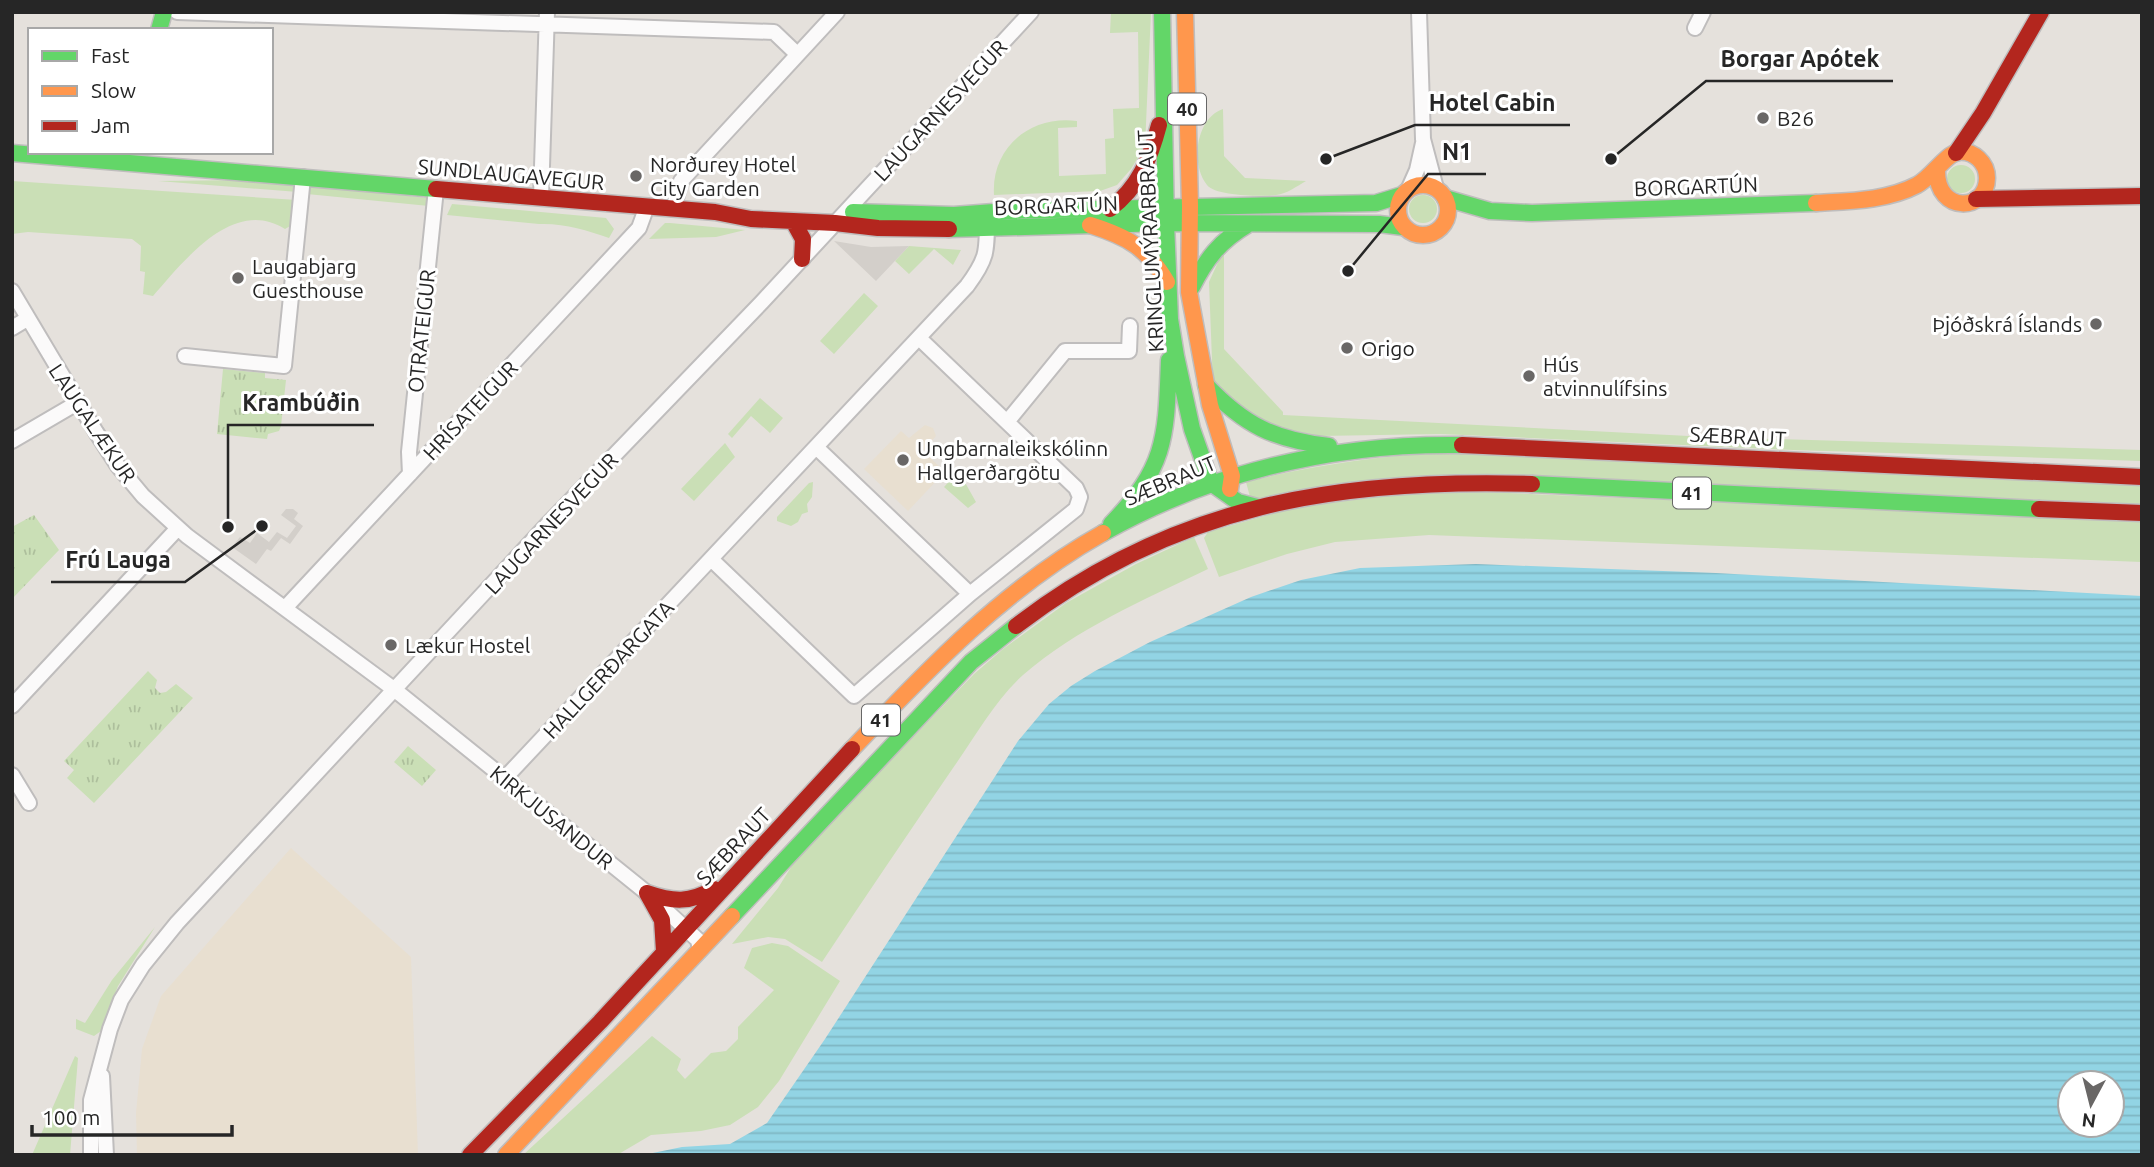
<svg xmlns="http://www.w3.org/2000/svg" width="2154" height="1167" font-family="Ubuntu,sans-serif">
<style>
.education{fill:#e8dfd0}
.grass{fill:#cadfb6}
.park{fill:url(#park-tufts)}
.plaza{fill:#d3cfca}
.water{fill:url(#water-rules);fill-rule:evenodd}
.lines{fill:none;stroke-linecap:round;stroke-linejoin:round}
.street-casing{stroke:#bfbdbd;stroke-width:18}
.fast-casing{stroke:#bfbdbd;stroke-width:19}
.slow-casing{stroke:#bfbdbd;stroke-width:19}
.jam-casing{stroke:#bfbdbd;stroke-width:19}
.street{stroke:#fbfafa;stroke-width:14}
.fast{stroke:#63d668;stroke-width:16}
.slow{stroke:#ff974d;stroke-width:16}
.jam{stroke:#b3261e;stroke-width:16}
.poi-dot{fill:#696766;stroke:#fff;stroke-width:2.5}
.labels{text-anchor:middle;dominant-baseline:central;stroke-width:6;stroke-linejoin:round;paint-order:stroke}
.shield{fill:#fff;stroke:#676767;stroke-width:2}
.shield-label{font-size:19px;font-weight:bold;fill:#262626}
.street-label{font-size:21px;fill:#262626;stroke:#fff}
.poi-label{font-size:21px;fill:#262626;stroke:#fff;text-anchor:start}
.leader{fill:none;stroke:#262626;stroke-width:2.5}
.callout-dot{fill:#262626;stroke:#fff;stroke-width:2.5}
.callout-label{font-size:23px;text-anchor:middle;font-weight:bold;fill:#262626;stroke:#fff;stroke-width:6;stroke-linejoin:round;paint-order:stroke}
</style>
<defs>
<pattern id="park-tufts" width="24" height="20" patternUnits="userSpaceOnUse" patternTransform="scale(1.75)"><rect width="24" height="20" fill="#cadfb6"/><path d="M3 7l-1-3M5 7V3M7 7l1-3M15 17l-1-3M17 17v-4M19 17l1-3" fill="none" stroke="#adbf9c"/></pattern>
<pattern id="water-rules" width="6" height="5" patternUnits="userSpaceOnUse" patternTransform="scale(1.75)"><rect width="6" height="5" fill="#92d4e4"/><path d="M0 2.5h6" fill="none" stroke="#7eb6c3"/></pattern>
</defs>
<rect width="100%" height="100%" fill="#e5e1dc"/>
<path class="education" d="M 925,425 L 933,428 L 936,436 L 923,451 L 941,468 L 941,476 L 908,511 L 864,469 L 901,431 L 909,438 Z
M 291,848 L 411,957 L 418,1155 L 137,1155 L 136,1113 L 142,1049 L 161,996 Z"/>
<path class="grass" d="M 1111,12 L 1151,12 L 1145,146 L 1131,169 L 1117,185 L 1100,191 L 994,195 C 991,148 1030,115 1077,121 L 1077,127 L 1058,128 L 1059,176 L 1106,174 L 1105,139 L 1114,138 L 1113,109 L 1139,108 L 1138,32 L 1110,33 Z
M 1223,109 L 1224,156 L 1245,178 L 1306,181 C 1297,186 1287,194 1276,195 C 1263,197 1215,196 1207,185 C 1190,164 1196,118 1223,109 Z
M1947 179a14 14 0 1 1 28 0a14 14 0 1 1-28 0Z
M 246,180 L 294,184 L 298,192 L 158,181 Z
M 12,181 L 297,200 L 297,222 L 285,229 C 233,196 183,262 153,296 L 143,294 L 145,272 L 140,271 L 141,246 L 132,239 L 28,232 L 12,234 Z
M 308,185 L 428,198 L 429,206 L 307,194 Z
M1409 209a14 14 0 1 1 28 0a14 14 0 1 1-28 0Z
M 452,204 L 606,218 L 614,229 L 609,238 C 586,230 564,223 539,224 L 447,215 Z
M 665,223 L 670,223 L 745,230 L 716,237 L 649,239 Z
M 909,246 L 961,250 L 953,265 L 934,249 L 909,274 L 895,261 Z
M 1224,249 L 1224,349 L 1283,412 L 1283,415 L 1708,437 L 2142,450 L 2142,461 L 1793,450 L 1441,434 L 1319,436 L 1263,424 L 1213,386 L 1209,282 Z
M 864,293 L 878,306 L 834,354 L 820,341 Z
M 760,398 L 783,418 L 770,433 L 751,416 L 732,438 L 728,434 Z
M 725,443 L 735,457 L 694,501 L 681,489 Z
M 1439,452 L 2142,481 L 2142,505 L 1591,478 L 1266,499 L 1250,497 L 1246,482 C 1310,466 1374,457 1439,452 Z
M 956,474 L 963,479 L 976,502 L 968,508 L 944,487 Z
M 813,482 L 812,497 L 807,504 L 808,512 L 802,514 L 798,522 L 791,526 L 777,521 L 777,517 L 809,483 Z
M 1435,490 L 2142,520 L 2142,562 L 1429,535 L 1335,542 L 1287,554 L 1219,577 L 1204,538 L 1208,532 L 1297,507 Z
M 1194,537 L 1208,569 C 1144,600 1077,628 1023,675 C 995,700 975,737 953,768 C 909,832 865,897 822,962 L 785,939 L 768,937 L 732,944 L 778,888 L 798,856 L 974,674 L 1003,649 L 1066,603 L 1136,564 Z
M 155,927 L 118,986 L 101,1031 L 94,1036 L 76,1029 L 76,1019 L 85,1023 L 112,980 Z
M 772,943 L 788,946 L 840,981 L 779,1081 L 758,1107 L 730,1125 L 701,1131 L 651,1135 L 617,1155 L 523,1155 L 652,1036 L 681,1059 L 677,1070 L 685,1079 L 711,1053 L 726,1051 L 738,1039 L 738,1027 L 774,990 L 744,968 L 752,948 Z
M 75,1056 L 78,1058 L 70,1155 L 32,1155 Z"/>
<path class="park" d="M 223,369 L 265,373 L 265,378 L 286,380 L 281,426 L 279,431 L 268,434 L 267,439 L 217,434 Z
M 34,515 L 59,550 L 12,599 L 12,527 Z
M 148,671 L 157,680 L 155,688 L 160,693 L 166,692 L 176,684 L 193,698 L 94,803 L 67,778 L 74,770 L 64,761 Z
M 408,746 L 436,770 L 422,786 L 394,762 Z"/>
<path class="plaza" d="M 834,241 L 871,247 L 909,246 L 876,281 Z
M 286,509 L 293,509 L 298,513 L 294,519 L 303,526 L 290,544 L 281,538 L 271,551 L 267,549 L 256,564 L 232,547 L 240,537 L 250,543 L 257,533 L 269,542 L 277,532 L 287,538 L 296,526 L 281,515 Z"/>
<path class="water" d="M 1476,564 L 1716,573 L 2142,596 L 2142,1155 L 643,1155 L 682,1147 L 730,1144 L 767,1123 L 825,1039 L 1018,741 L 1049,704 L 1071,686 L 1095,671 L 1150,642 L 1251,597 L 1301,580 L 1360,568 ZM 2070,1083 L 2112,1083 L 2112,1125 L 2070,1125 Z"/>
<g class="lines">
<g class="street-casing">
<path id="street" d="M 177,12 L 774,32 L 797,54
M 1419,12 L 1423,139 L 1436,188
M 1695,28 L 1703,12
M 1409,188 L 1417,170 L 1423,143
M 541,197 L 547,12
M 673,209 L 681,181 L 837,12
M 12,291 L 96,432 L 118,466 L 143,496 L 187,536 L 395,690 L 647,893 L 698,940 L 700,950
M 12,328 L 27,319
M 185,356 L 284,366 L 303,177
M 1007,422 L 1065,351 L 1129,351 L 1130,326
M 12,441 L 77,403
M 816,447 L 970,594
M 410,474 L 409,452 L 436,189
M 711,559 L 854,696 L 970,594 L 1076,509 L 1080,497 L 1076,488 L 919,338
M 285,608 L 639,228 L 647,206
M 12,706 L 178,528
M 12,775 L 29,803
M 505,778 L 967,286 C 987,259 987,252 987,220
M 102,1076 L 106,1155
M 91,1155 L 91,1100 L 110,1029 L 121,1000 L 143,965 L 177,923 L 548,524 L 762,302 L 1031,12"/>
</g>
<g class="fast-casing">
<path id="fast" d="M 1162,12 L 1166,223 L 1170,319 L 1176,356 L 1192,429 L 1211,483 L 1238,502 L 1257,507
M 159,30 L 164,12
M 12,153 L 436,189
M 1445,198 L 1490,211 L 1532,213 L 1816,203
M 853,212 L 954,215 L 1007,211 L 1376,203 L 1402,195
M 949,229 L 1166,223 L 1379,224 L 1403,227
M 1192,287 C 1206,259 1220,241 1247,225
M 1206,385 C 1244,425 1274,440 1329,446
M 1532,484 L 2039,509
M 1111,524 C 1167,466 1166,437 1169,360
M 1103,533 C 1214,471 1335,443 1462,445
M 732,916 L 971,662 L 1016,626"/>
</g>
<g class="slow-casing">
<path id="slow" d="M 1185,12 L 1190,206 L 1189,292 L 1210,405 L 1232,476 L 1230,489
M1398 210a25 25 0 1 1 50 0a25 25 0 1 1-50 0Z
M 1816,203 C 1848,201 1887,201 1917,185 C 1931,178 1946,154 1958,152 C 1974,150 1987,163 1987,178 C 1987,212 1937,214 1937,171
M 1090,225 C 1128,237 1146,247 1167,282
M 852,749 C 928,669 1006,587 1103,533
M 506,1155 L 732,916"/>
</g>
<g class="jam-casing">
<path id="jam" d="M 1956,153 L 1983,113 L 2041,12
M 436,189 L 715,212 L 751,219 L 835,223 L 878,228 L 949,229
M 1976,199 L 2142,196
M 1110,209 C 1139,187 1150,159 1159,125
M 793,221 L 803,239 L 802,259
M 1462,445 L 2142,477
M 2039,509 L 2142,513
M 1016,626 C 1173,505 1338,478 1532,484
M 647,893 C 673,902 690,903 714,889
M 647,893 L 662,920 L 664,951
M 470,1155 L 600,1022 L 852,749"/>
</g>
<use href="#street" class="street"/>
<use href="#fast" class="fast"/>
<use href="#slow" class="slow"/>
<use href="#jam" class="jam"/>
</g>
<g class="poi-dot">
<circle cx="1763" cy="118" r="7"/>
<circle cx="636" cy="176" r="7"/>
<circle cx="238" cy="278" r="7"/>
<circle cx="2096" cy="324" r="7"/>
<circle cx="1347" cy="348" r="7"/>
<circle cx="1529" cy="376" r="7"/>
<circle cx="903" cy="460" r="7"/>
<circle cx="391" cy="645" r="7"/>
</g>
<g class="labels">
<g class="shield">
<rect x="1168" y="93.5" width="38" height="31" rx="5"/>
<rect x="1673" y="477.5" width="38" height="31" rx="5"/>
<rect x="862" y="704.5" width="38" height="31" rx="5"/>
</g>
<g class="shield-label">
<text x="1187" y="109">40</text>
<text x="1692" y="493">41</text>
<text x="881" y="720">41</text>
</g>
<g class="street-label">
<text transform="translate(940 110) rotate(-47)">LAUGARNESVEGUR</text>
<text transform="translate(511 174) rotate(5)">SUNDLAUGAVEGUR</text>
<text transform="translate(1696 186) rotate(-2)">BORGARTÚN</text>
<text transform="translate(1056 205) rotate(-2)">BORGARTÚN</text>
<text transform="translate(1150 241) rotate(-93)">KRINGLUMÝRARBRAUT</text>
<text transform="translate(421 331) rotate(-84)">OTRATEIGUR</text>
<text transform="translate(470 410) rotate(-47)">HRÍSATEIGUR</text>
<text transform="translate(93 423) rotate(56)">LAUGALÆKUR</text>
<text transform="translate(1738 436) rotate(3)">SÆBRAUT</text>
<text transform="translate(1170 480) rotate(-23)">SÆBRAUT</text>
<text transform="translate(551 523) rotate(-47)">LAUGARNESVEGUR</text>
<text transform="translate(608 669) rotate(-47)">HALLGERÐARGATA</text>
<text transform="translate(552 817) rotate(39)">KIRKJUSANDUR</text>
<text transform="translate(733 846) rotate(-47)">SÆBRAUT</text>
</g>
<g class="poi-label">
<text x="1777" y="118">B26</text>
<text x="650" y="164">Norðurey Hotel<tspan x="650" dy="24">City Garden</tspan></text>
<text x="252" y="266">Laugabjarg<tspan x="252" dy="24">Guesthouse</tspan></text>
<text x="2082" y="324" text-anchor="end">Þjóðskrá Íslands</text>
<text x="1361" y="348">Origo</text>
<text x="1543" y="364">Hús<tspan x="1543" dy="24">atvinnulífsins</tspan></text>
<text x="917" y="448">Ungbarnaleikskólinn<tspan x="917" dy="24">Hallgerðargötu</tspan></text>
<text x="405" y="645">Lækur Hostel</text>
</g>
</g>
<path class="leader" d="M1611 159L1706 81H1893M1326 159L1415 125H1570M1348 271L1428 174H1486M228 527L228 425H374M262 526L185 582H51"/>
<g class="callout-dot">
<circle cx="1611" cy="159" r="7"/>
<circle cx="1326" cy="159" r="7"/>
<circle cx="1348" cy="271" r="7"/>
<circle cx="228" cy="527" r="7"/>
<circle cx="262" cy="526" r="7"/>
</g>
<g class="callout-label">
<text x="1800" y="67">Borgar Apótek</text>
<text x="1492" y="111">Hotel Cabin</text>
<text x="1457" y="160">N1</text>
<text x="301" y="411">Krambúðin</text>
<text x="118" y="568">Frú Lauga</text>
</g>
<rect width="2154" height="1167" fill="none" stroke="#262626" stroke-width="28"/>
<rect x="28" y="28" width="245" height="126" fill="#ffffff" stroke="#a8a8a8" stroke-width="2"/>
<rect x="42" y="51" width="35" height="10" fill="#63d668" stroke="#a8a8a8" stroke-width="2"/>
<text x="91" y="63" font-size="21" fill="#262626">Fast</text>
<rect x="42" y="86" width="35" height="10" fill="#ff974d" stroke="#a8a8a8" stroke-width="2"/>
<text x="91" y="98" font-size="21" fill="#262626">Slow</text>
<rect x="42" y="121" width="35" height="10" fill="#b3261e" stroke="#a8a8a8" stroke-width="2"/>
<text x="91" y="133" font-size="21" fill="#262626">Jam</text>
<g transform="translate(2091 1104) rotate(187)"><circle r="33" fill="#ffffff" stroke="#a8a8a8" stroke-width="2"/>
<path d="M0-5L12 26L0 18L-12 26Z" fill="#696766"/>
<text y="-10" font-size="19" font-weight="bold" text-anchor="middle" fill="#262626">N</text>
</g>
<path d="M32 1125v10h200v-10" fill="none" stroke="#262626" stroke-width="3.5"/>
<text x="42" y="1125" font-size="21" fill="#262626" stroke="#ffffff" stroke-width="5" paint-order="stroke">100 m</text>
</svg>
